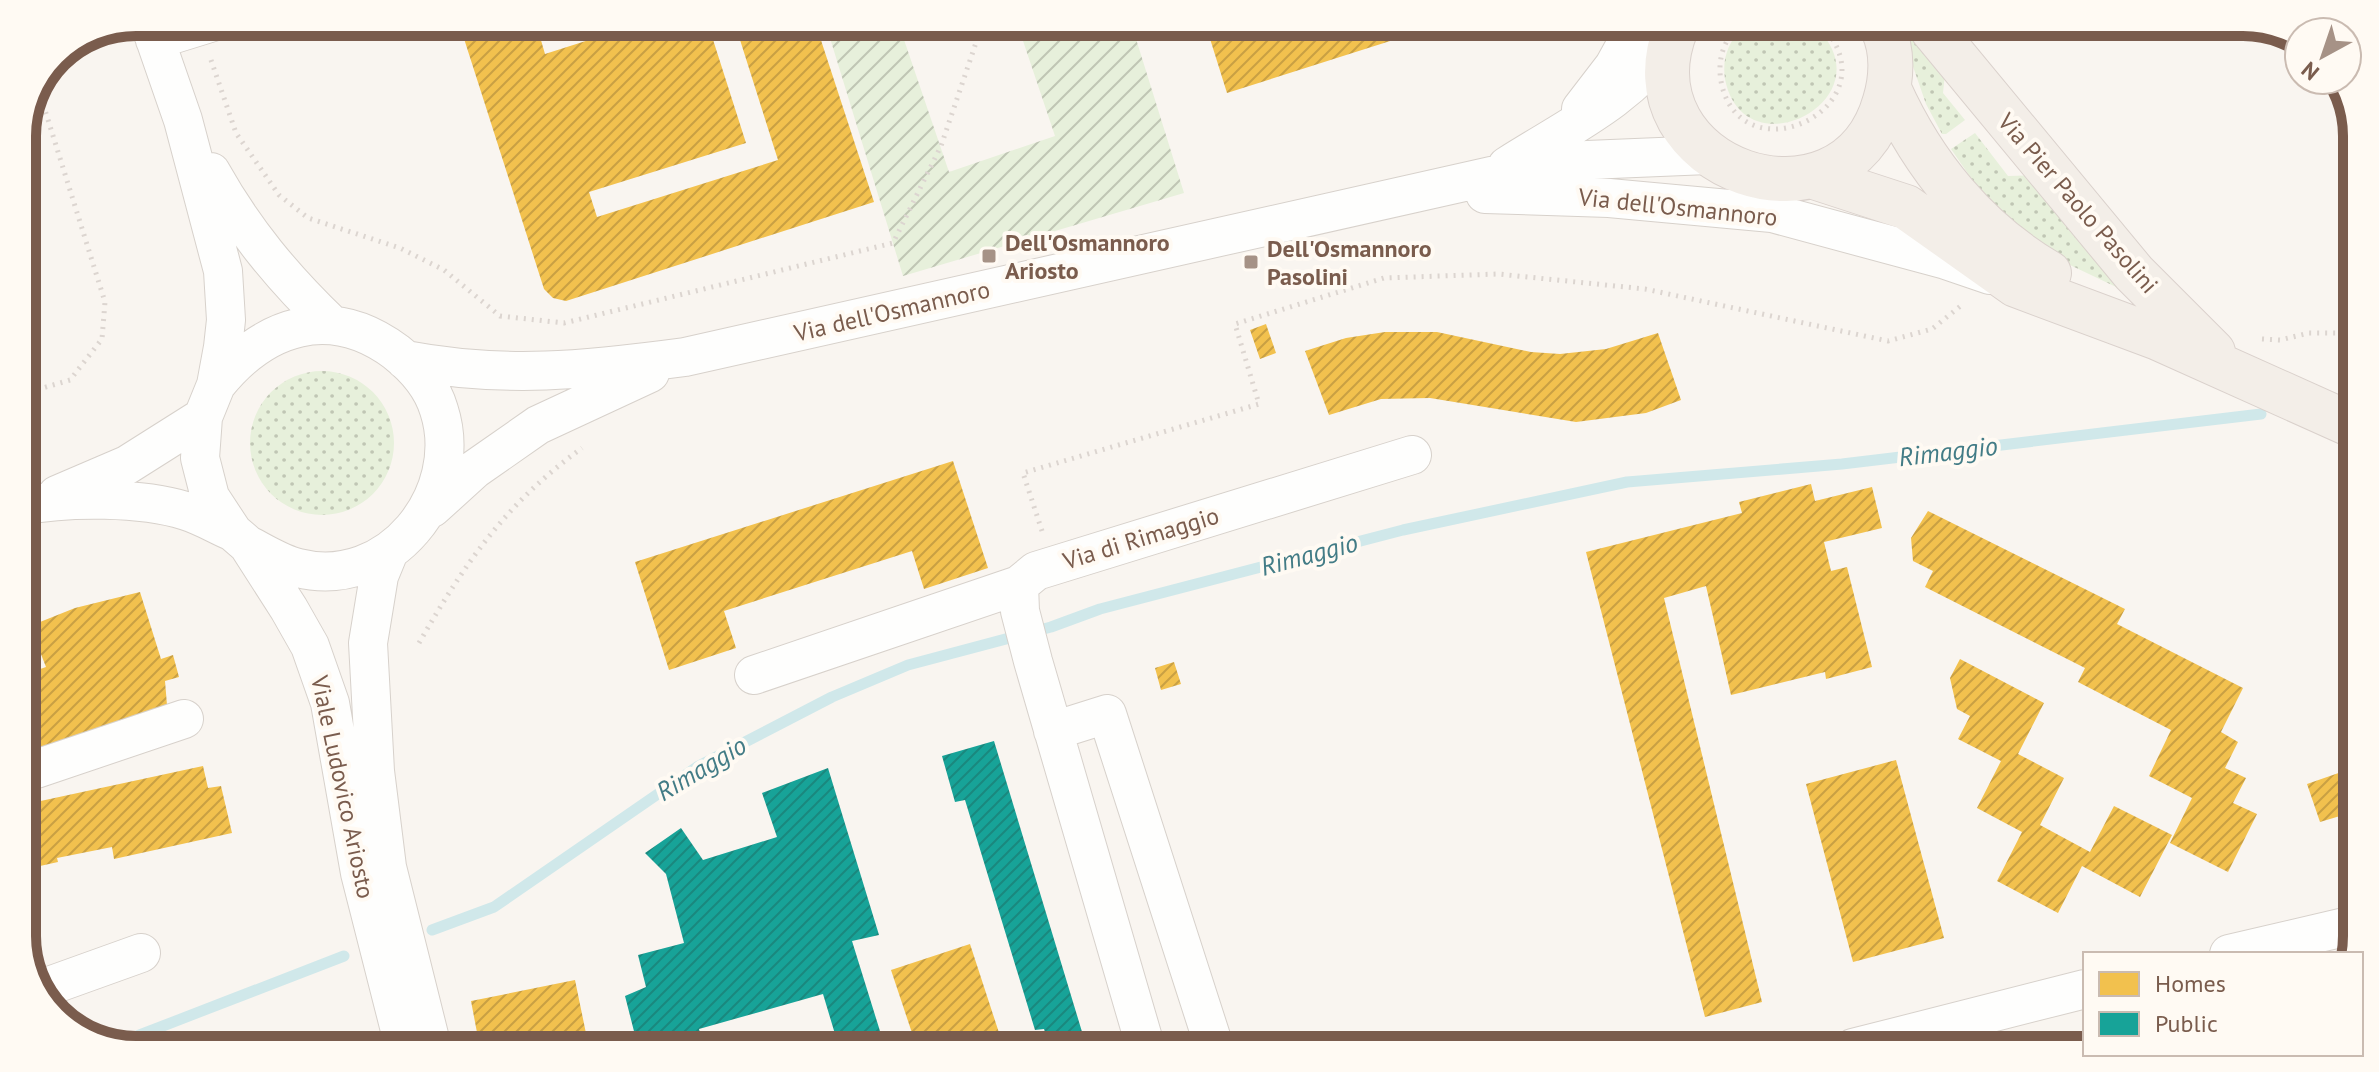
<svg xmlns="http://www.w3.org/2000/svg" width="2379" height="1072" font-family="'PT Sans',sans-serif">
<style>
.grass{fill:url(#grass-dots)}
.garden{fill:url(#garden-furrows)}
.homes{fill:url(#homes-hatch)}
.public{fill:url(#public-hatch)}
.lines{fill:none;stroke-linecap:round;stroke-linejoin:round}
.stream{stroke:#d0e8ea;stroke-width:11}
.minor-casing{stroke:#d7d1cb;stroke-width:40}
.major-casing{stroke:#dad1cc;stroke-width:46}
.path{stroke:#dcd5d0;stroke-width:5;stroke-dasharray:2 6;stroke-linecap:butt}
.minor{stroke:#fefefd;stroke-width:38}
.major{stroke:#f3eee8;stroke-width:44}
.poi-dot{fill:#a69286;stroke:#fffaf3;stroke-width:3}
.labels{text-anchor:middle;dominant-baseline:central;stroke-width:8;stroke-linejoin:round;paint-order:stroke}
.street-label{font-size:24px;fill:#7a5c4d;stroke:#fffaf3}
.poi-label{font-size:24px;font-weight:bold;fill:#7a5c4d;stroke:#fffaf3;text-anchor:start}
.water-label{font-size:26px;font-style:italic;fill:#437c86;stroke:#fffaf3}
.rim{fill:none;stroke:#7a5c4d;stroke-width:10}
</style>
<defs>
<pattern id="grass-dots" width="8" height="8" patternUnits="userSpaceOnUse" patternTransform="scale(2)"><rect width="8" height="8" fill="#e7f0db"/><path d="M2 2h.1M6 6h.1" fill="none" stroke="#c0c6b4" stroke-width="1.8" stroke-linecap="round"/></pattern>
<pattern id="garden-furrows" width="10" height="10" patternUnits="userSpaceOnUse" patternTransform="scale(2)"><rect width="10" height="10" fill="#e7f0db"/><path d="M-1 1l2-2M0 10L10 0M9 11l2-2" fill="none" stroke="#c0c6b4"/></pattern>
<pattern id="homes-hatch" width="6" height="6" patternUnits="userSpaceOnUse" patternTransform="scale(2)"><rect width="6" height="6" fill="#f2c14e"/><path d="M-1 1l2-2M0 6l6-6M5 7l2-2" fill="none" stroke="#c9a043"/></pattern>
<pattern id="public-hatch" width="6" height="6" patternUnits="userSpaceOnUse" patternTransform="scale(2)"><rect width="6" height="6" fill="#17a398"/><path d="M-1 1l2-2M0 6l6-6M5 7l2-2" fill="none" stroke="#1a887e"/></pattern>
</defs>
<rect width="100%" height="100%" fill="#f9f5f0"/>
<path class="grass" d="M 1742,29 L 1818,29 C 1887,101 1743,173 1725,79 C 1722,59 1728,42 1742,29 Z
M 1900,29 L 1919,29 L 1946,63 L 1943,93 L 1965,120 L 1946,134 L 1942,134 L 1926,104 Z
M 1975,133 L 2008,176 L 2039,175 L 2135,296 L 2047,254 L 1982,194 L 1951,149 Z
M250 443a72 72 0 1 1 144 0a72 72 0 1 1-144 0Z"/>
<path class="garden" d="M 826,25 L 899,25 L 949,172 L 1055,136 L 1018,26 L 1132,26 L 1184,193 L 903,276 Z"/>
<path class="homes" d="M 459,23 L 556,24 L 538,30 L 545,54 L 639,24 L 708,24 L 746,143 L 589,192 L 597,217 L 778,160 L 735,24 L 816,25 L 874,202 L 566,301 L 553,298 L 544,289 Z
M 1206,26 L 1431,27 L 1431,28 L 1227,93 Z
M 1266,324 L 1276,353 L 1260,359 L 1250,330 Z
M 1385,332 L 1437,332 L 1531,352 L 1560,354 L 1606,349 L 1658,333 L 1681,400 L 1646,413 L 1576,422 L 1430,398 L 1381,399 L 1329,415 L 1305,351 L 1346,338 Z
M 953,461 L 988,568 L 924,589 L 912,551 L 724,611 L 736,648 L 669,670 L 635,562 Z
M 1811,484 L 1815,501 L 1872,487 L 1882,528 L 1824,542 L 1831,571 L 1847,567 L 1872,667 L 1826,679 L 1825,672 L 1731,695 L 1706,586 L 1664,598 L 1762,1002 L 1705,1017 L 1586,552 L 1742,513 L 1739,502 Z
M 1928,511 L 2125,609 L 2117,624 L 2243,688 L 2221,732 L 2238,742 L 2225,768 L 2246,778 L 2233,803 L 2257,814 L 2228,872 L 2170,843 L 2192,798 L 2149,776 L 2171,730 L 2078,682 L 2085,668 L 1925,587 L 1933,571 L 1913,561 L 1911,538 Z
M 140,592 L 161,659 L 173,655 L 179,677 L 165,681 L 167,705 L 58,749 L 55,742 L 35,751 L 28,730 L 22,733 L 22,690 L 28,688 L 23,675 L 46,667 L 30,626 L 75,608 Z
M 1960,659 L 2044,703 L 2018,754 L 2064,778 L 2040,825 L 2090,852 L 2114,806 L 2172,835 L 2140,897 L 2082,866 L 2058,913 L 1997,881 L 2022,832 L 1977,808 L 2001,761 L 1958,739 L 1970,716 L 1957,709 L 1950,678 Z
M 1174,662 L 1181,684 L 1161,690 L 1155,668 Z
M 1896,760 L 1944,938 L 1853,962 L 1806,784 Z
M 203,766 L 208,788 L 221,786 L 232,833 L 114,859 L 112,847 L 57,858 L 58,862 L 22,870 L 22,805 Z
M 2350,769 L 2350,813 L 2320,822 L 2307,784 Z
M 970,944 L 1003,1045 L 916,1045 L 891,970 Z
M 575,980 L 588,1043 L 479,1043 L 471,1001 Z"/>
<path class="public" d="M 994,741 L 1086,1045 L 1049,1045 L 1044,1029 L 1035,1030 L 965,800 L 955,802 L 942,756 Z
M 828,768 L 879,935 L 852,941 L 884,1044 L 838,1044 L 823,994 L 699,1029 L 703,1044 L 637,1043 L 625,996 L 646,987 L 638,955 L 684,943 L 666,874 L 645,853 L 681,828 L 703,860 L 777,837 L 762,793 Z"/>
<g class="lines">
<path class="stream" d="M 432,930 L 494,907 L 697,767 L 832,697 L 908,665 L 1051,627 L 1100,609 L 1403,530 L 1627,482 L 1842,464 L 2261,414
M 124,1041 L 344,956"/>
<g class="minor-casing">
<path id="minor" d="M 149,22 L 183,120 L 223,271 L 226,320 L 223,347 L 216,385 L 203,417 L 200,458 L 210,497 L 233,532 L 248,545 L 289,609 L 310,646 L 330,703 L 360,873 L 403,1042
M 155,40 L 213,22
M 1581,109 L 1614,66 L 1635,28
M 1507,166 C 1568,127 1627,101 1671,41
M 211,172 C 244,231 283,278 332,325
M 1485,194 L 1609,198 L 1772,213 L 1946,260 L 1990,275
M 405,360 C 505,379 587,370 685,357 L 1491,176 L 1587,160 L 1708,155
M 216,385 C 264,325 330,303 396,352 C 415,367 432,386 439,410 C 466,494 389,591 298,568 C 281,564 264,553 248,545
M 57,495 L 127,465 L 203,417
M 22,506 C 68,497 142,497 186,511 C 202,516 217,525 233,532
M 432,508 L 475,469 L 538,425 L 650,373
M 388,554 L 379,576 L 368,643 L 375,771 L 387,867 L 431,1043
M 754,675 L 1019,585
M 1053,731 L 1107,714 L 1214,1046
M 22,766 L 36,769 L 184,719
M 2229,954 L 2349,926
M 38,990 L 141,953
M 1145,1045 L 1033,661 L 1020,611 L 1019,585 L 1036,571 L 1412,455
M 1853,1048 L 2085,989"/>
</g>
<g class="major-casing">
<path id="major" d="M 1676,28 C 1620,170 1844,246 1885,101 C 1892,78 1893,51 1883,29
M 1932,29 L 2134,273 L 2213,352
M 1889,89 C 1923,165 1977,231 2049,273
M 1811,176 L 1906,207 L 2016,285 L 2158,338 L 2354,426"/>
</g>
<path class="path" d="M 1735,29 C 1721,46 1717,65 1722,86 C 1745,177 1891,107 1825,29
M 211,60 L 236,133 L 279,195 L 308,218 L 400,248 L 444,270 L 500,316 L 564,323 L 893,243 L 941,146 L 982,25
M 2262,339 L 2280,340 L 2309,333 L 2355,333
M 22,394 L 70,380 L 102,339 L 105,302 L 39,91
M 1042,531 L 1023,473 L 1259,404 L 1235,324 L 1384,278 L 1498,274 L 1645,289 L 1888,341 L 1932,329 L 1963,304
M 419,643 C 465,563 506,503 582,448"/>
<use href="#minor" class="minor"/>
<use href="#major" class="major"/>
</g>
<g class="poi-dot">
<rect x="981" y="248" width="16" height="16" rx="4"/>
<rect x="1243" y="254" width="16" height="16" rx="4"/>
</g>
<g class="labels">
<g class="street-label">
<text transform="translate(2078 203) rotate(49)">Via Pier Paolo Pasolini</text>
<text transform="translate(1678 207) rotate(6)">Via dell'Osmannoro</text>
<text transform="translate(892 311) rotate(-13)">Via dell'Osmannoro</text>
<text transform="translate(1141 538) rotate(-17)">Via di Rimaggio</text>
<text transform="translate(343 787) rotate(78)">Viale Ludovico Ariosto</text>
</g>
<g class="poi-label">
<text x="1005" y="242">Dell'Osmannoro<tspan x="1005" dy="28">Ariosto</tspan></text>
<text x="1267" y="248">Dell'Osmannoro<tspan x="1267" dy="28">Pasolini</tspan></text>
</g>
<g class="water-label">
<text transform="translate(1948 451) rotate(-7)">Rimaggio</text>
<text transform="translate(1309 554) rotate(-15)">Rimaggio</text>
<text transform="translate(701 768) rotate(-31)">Rimaggio</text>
</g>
</g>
<path d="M0 0H2379V1072H0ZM136 36H2243A100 100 0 0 1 2343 136V936A100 100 0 0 1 2243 1036H136A100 100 0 0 1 36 936V136A100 100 0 0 1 136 36Z" fill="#fffaf3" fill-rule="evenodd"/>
<path class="rim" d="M136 36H2243A100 100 0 0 1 2343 136V936A100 100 0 0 1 2243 1036H136A100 100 0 0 1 36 936V136A100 100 0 0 1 136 36Z"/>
<rect x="2083" y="952" width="280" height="104" fill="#fffaf3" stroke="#cabbb1" stroke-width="2"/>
<rect x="2099" y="972" width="40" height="24" fill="#f2c14e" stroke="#cabbb1" stroke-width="2"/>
<text x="2155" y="992" font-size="24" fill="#7a5c4d">Homes</text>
<rect x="2099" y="1012" width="40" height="24" fill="#17a398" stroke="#cabbb1" stroke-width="2"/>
<text x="2155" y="1032" font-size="24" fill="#7a5c4d">Public</text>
<g transform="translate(2323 56) rotate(220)"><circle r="38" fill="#fffaf3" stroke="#cabbb1" stroke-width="2"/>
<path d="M0-6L14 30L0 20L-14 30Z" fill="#a69286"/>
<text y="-12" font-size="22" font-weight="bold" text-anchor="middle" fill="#7a5c4d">N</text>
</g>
</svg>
